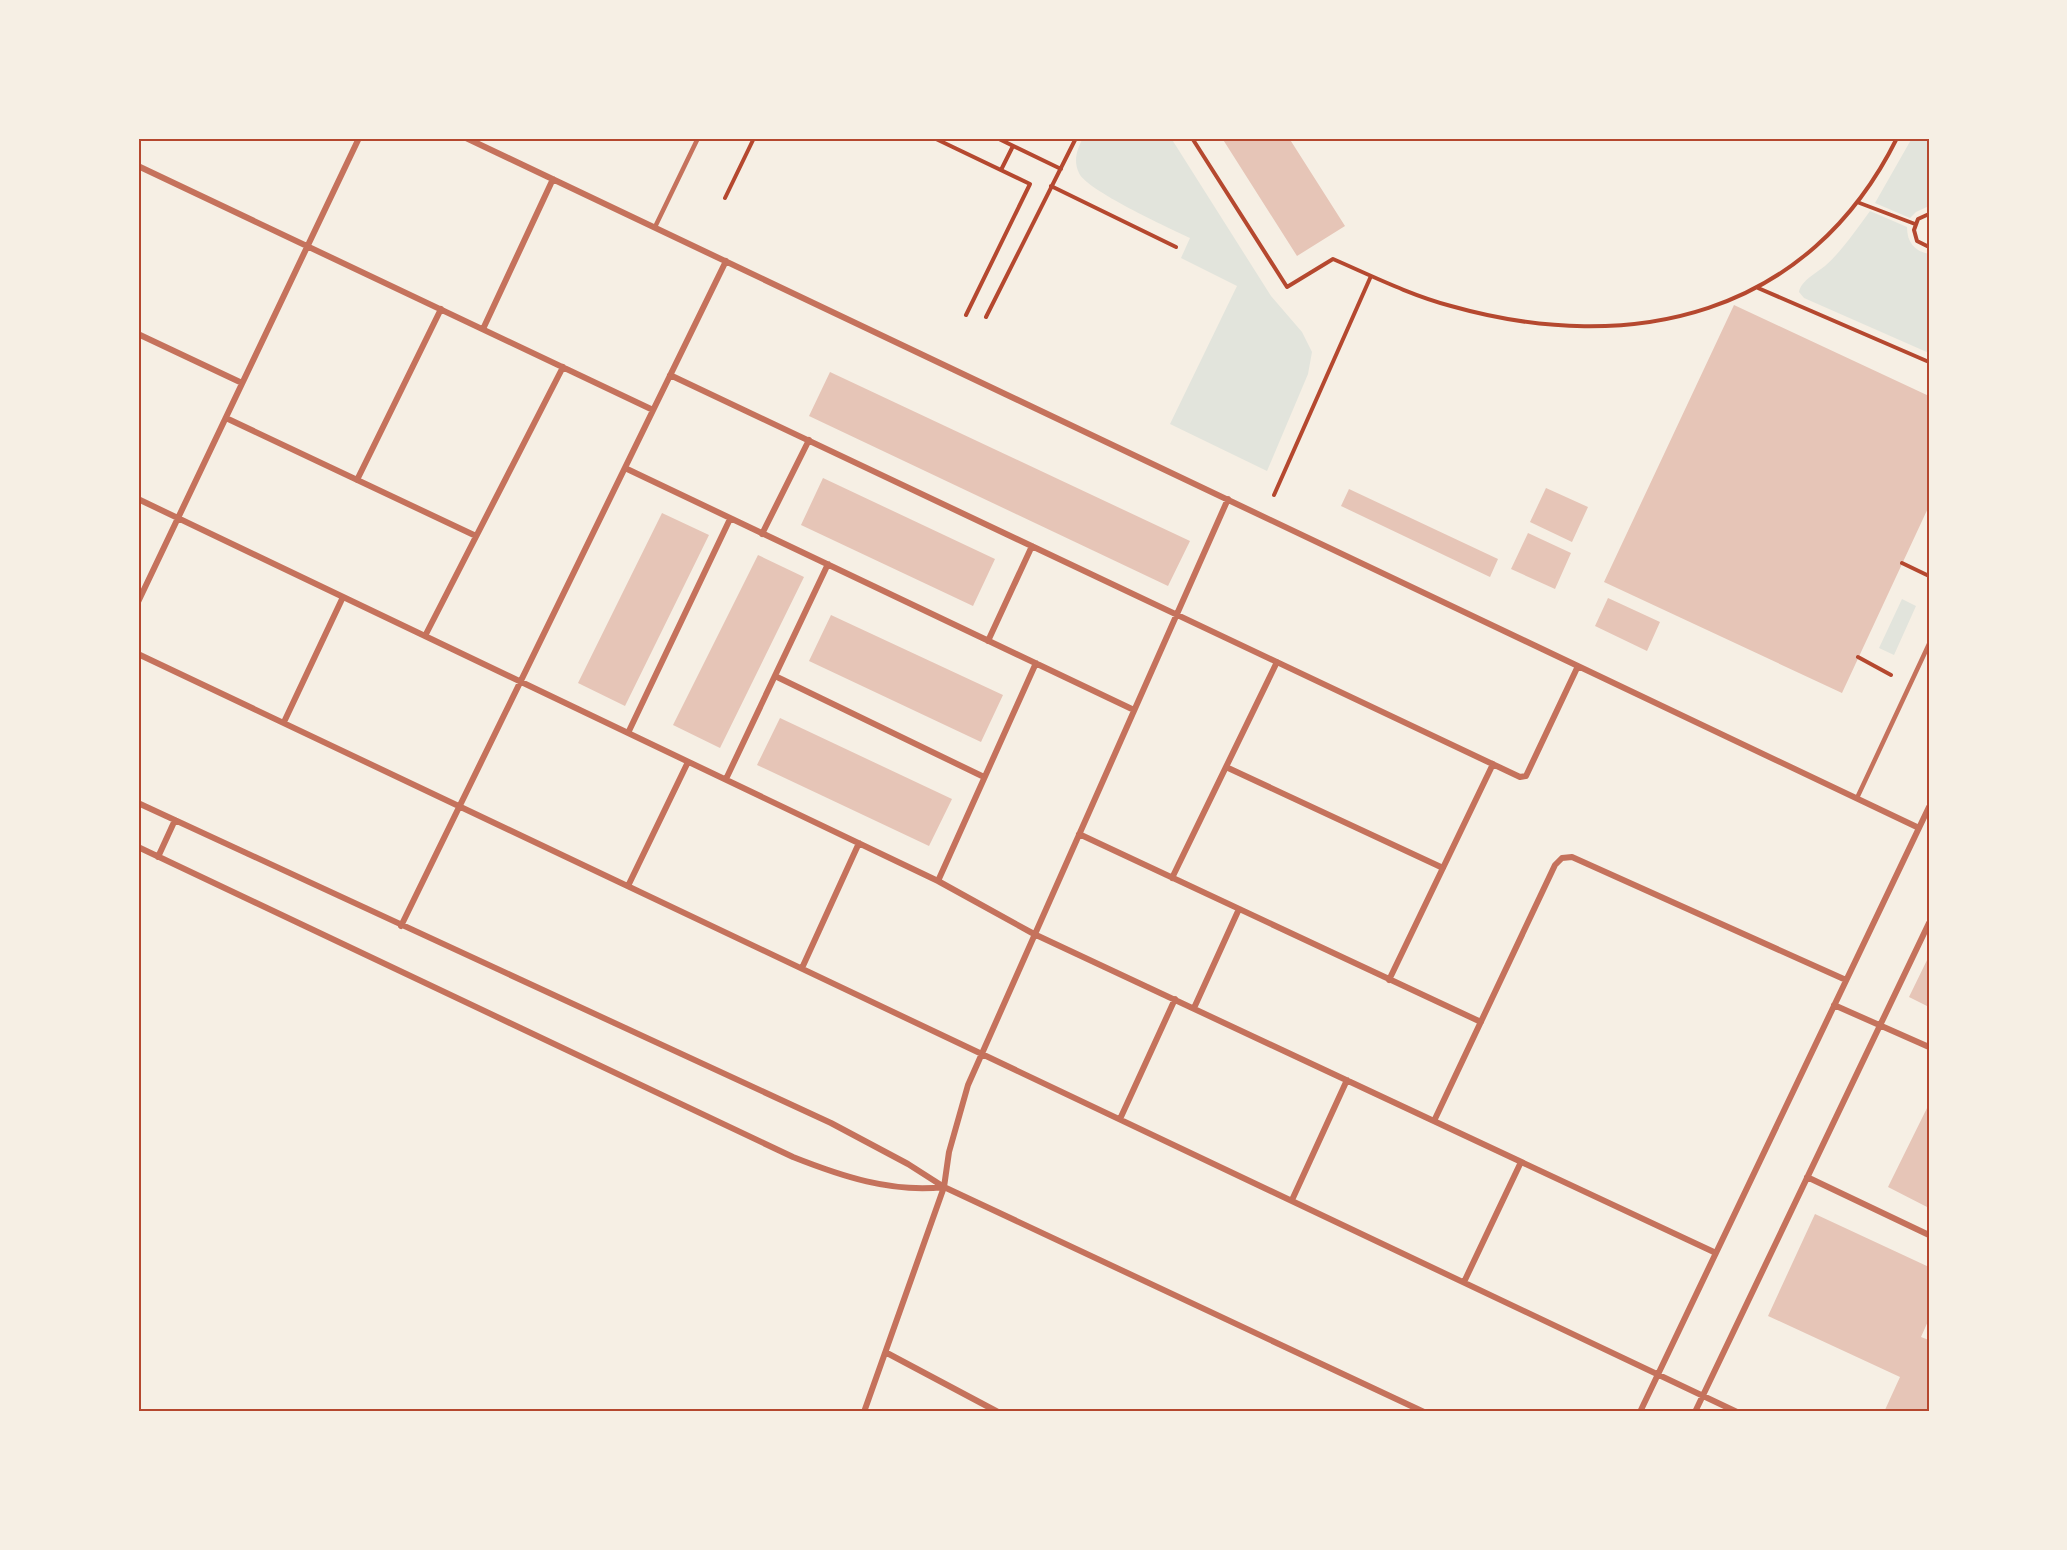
<svg xmlns="http://www.w3.org/2000/svg" width="2067" height="1550" font-family="Lato,sans-serif">
<style>
.green{fill:#e2e4dc}
.building{fill:#e6c5b7}
.lines{fill:none;stroke-linecap:round;stroke-linejoin:round}
.path{stroke:#b5482f;stroke-width:4}
.service{stroke:#c5725c;stroke-width:4.5}
.minor{stroke:#c5725c;stroke-width:6}
.neatline{fill:none;stroke:#b5482f;stroke-width:2}
</style>
<rect width="100%" height="100%" fill="#f6efe4"/>
<path class="green" d="M 1083,138 L 1171,138 L 1271,296 L 1302,332 L 1312,352 L 1308,374 L 1267,471 L 1170,424 L 1237,286 L 1181,258 L 1190,238 C 1169,228 1086,190 1079,173 C 1073,161 1077,149 1083,138 Z
M 1912,138 L 1929,138 L 1929,206 L 1916,212 L 1910,218 L 1875,203 Z
M 1870,211 L 1907,227 C 1907,242 1914,251 1929,254 L 1929,353 L 1804,298 L 1799,292 C 1801,281 1816,273 1825,266 C 1842,251 1856,230 1870,211 Z
M 1902,599 L 1916,606 L 1894,655 L 1879,648 Z"/>
<path class="building" d="M 1222,138 L 1289,138 L 1345,226 L 1297,256 Z
M 1734,305 L 1929,396 L 1929,506 L 1842,693 L 1604,582 Z
M 830,372 L 1190,541 L 1168,586 L 809,416 Z
M 823,478 L 995,559 L 973,606 L 801,525 Z
M 1546,488 L 1588,507 L 1572,542 L 1530,522 Z
M 1349,489 L 1498,559 L 1490,577 L 1341,506 Z
M 662,513 L 709,535 L 625,706 L 578,683 Z
M 1528,533 L 1571,553 L 1555,589 L 1511,569 Z
M 758,555 L 804,577 L 720,748 L 673,725 Z
M 1608,598 L 1660,622 L 1647,651 L 1595,626 Z
M 831,615 L 1003,695 L 981,742 L 809,661 Z
M 780,718 L 952,799 L 929,846 L 757,765 Z
M 1929,956 L 1929,1007 L 1909,997 Z
M 1929,1104 L 1929,1208 L 1888,1187 Z
M 1815,1214 L 1929,1267 L 1929,1319 L 1921,1337 L 1929,1340 L 1929,1412 L 1884,1412 L 1900,1377 L 1768,1316 Z"/>
<g class="lines">
<path class="path" d="M 934,138 L 1030,184 L 966,315
M 997,138 L 1061,169
M 1192,138 L 1287,287 L 1333,259 C 1372,276 1410,295 1451,306 C 1631,357 1809,316 1897,138
M 1001,170 L 1013,146
M 1051,186 L 1176,247
M 725,198 L 754,138
M 1857,202 L 1915,224
M 1929,214 L 1918,219 L 1914,230 L 1917,241 L 1929,247
M 1758,288 L 1929,362
M 986,317 L 1076,138
M 1274,495 L 1371,276
M 1902,563 L 1929,576
M 1858,657 L 1891,675"/>
<path class="service" d="M 655,227 L 698,138
M 1857,798 L 1929,644"/>
<path class="minor" d="M 466,138 L 1919,828
M 138,166 L 653,410
M 483,329 L 553,179
M 138,334 L 242,383
M 670,375 L 1520,777 L 1526,776 L 1578,666
M 226,418 L 476,536
M 625,468 L 1134,710
M 357,480 L 441,309
M 138,499 L 938,881 L 1034,934 L 1716,1253
M 762,534 L 809,440
M 138,602 L 359,138
M 425,636 L 563,367
M 988,641 L 1032,546
M 138,654 L 1737,1412
M 775,676 L 984,777
M 284,722 L 343,597
M 628,733 L 730,519
M 1226,767 L 1443,868
M 726,779 L 828,564
M 138,803 L 831,1123 L 908,1164 L 944,1187 L 1424,1412
M 1079,834 L 1481,1022
M 138,847 L 793,1157 C 841,1176 891,1193 944,1187
M 158,857 L 175,820
M 1172,878 L 1277,662
M 938,881 L 1036,663
M 628,886 L 688,762
M 401,926 L 726,261
M 802,968 L 859,843
M 1389,980 L 1493,764
M 1834,1005 L 1929,1047
M 1194,1008 L 1239,909
M 1120,1119 L 1175,999
M 1434,1121 L 1555,865 L 1562,858 L 1572,857 L 1846,980
M 1807,1177 L 1929,1235
M 1292,1200 L 1347,1080
M 1464,1282 L 1521,1162
M 887,1353 L 998,1412
M 864,1412 L 944,1187 L 949,1152 L 968,1085 L 1228,499
M 1640,1412 L 1929,807
M 1695,1412 L 1929,923"/>
</g>
<rect width="2067" height="1550" fill="none" stroke="#f6efe4" stroke-width="279"/>
<rect x="140" y="140" width="1788" height="1270" class="neatline"/>
</svg>
